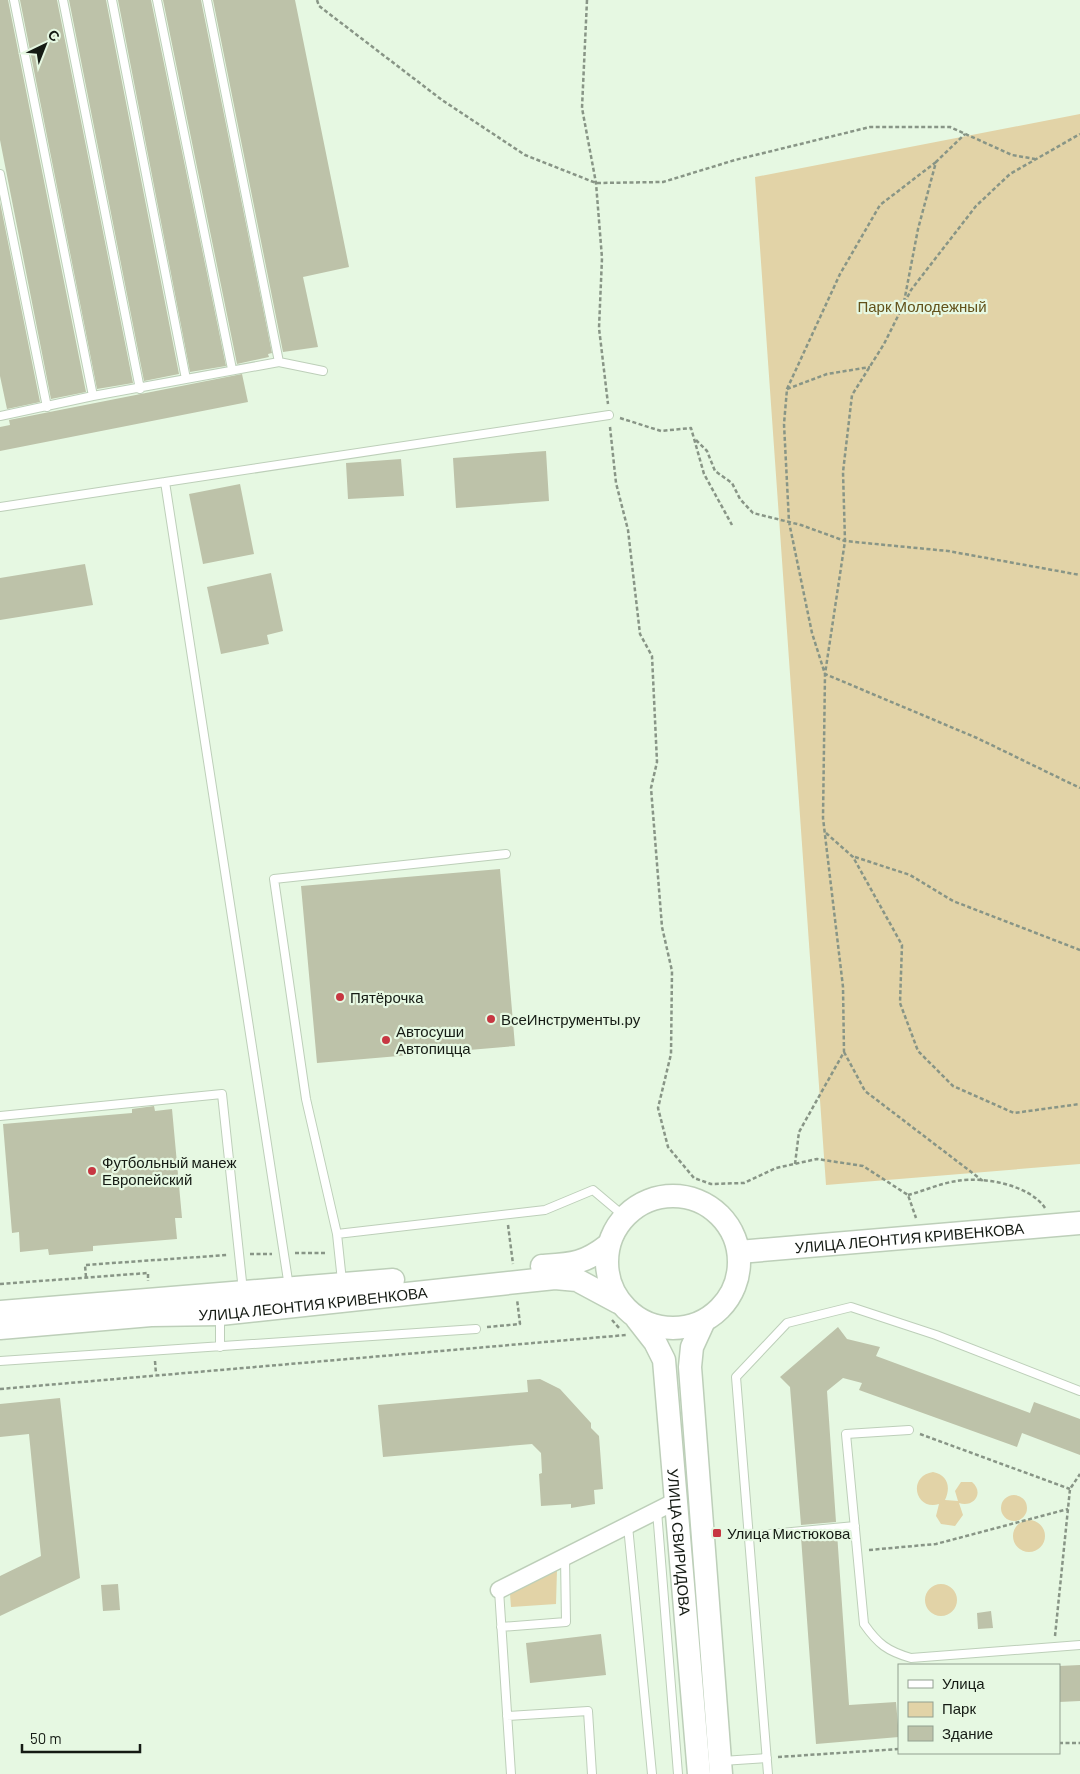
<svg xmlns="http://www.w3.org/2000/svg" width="1080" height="1774" font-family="Barlow,sans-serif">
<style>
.green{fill:#e2d3a7}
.building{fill:#bdc2a9}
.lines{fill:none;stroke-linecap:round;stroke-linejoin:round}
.lane-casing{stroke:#bdcfb9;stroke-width:10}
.street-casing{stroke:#bdcfb9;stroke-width:19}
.secondary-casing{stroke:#bdcfb9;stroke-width:25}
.path{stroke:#889586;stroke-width:2.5;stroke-dasharray:4 2.5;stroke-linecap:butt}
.lane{stroke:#fff;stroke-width:8}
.street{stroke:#fff;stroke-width:16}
.secondary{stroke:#fff;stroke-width:22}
.poi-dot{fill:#c73742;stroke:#e6f8e2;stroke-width:2}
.labels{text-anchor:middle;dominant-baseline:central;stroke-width:4.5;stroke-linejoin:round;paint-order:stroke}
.park-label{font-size:15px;fill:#625119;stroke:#e6f8e2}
.poi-label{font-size:15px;fill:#151b14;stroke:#e6f8e2;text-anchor:start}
.street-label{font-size:15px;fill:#151b14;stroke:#e6f8e2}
</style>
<rect width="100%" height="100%" fill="#e6f8e2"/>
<path class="green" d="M 1080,114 L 1080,1164 L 826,1185 L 755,177 Z
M 933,1472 C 948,1475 951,1487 945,1500 L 958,1501 L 955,1491 L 961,1482 L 972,1482 C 985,1493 973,1508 959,1503 L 963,1515 L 955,1526 L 941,1524 L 936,1516 L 939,1504 C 915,1511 907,1476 933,1472 Z
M1001 1508a13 13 0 1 1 26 0a13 13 0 1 1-26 0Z
M1013 1536a16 16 0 1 1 32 0a16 16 0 1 1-32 0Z
M 557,1570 L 556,1604 L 511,1607 L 510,1594 Z
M925 1600a16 16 0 1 1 32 0a16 16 0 1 1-32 0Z"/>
<path class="building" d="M 0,0 L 8,0 L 86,392 L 51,399 L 0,140 Z
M 20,0 L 57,0 L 133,383 L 97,389 Z
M 69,0 L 106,0 L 179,374 L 144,381 Z
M 118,0 L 151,0 L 226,366 L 190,372 Z
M 163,0 L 201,0 L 272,353 L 268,354 L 269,357 L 237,364 Z
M 213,0 L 295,0 L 349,267 L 303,277 L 318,347 L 283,352 Z
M 0,202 L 40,402 L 7,409 L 0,376 Z
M 242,374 L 248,402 L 0,451 L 0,427 L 10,425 L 9,420 Z
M 546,451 L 549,501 L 456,508 L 453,458 Z
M 401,459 L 404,496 L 348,499 L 346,463 Z
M 240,484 L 254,554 L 203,564 L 189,494 Z
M 85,564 L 93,605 L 0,620 L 0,578 Z
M 271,573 L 283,631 L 267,635 L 269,644 L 221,654 L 207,587 Z
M 500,869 L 515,1046 L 317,1063 L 301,886 Z
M 154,1106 L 155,1111 L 172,1109 L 182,1218 L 175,1218 L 177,1239 L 93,1246 L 93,1251 L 49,1255 L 48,1249 L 20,1252 L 19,1232 L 12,1233 L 3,1124 L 132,1113 L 132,1109 Z
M 838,1327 L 847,1339 L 880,1347 L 876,1356 L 1030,1413 L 1034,1402 L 1080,1419 L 1080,1455 L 1022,1433 L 1017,1447 L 859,1390 L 862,1383 L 843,1378 L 827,1391 L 836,1522 L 801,1525 L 790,1387 L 780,1377 Z
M 540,1379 L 560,1389 L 591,1423 L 591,1428 L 599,1436 L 603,1489 L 594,1490 L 595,1504 L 571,1508 L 571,1504 L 541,1506 L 539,1474 L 542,1473 L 541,1453 L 532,1444 L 383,1457 L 378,1405 L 528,1392 L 527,1380 Z
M 60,1398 L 80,1578 L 0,1616 L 0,1576 L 41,1556 L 29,1434 L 0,1437 L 0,1404 Z
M 837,1533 L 849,1705 L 896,1702 L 899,1737 L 816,1744 L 801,1537 Z
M 118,1584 L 120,1610 L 103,1611 L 101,1585 Z
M 991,1611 L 993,1628 L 978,1629 L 977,1613 Z
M 601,1634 L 606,1675 L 530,1683 L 526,1643 Z
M 1080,1665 L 1080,1701 L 1059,1702 L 1059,1666 Z"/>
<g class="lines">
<g class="lane-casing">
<path id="lane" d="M 14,0 L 93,396
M 63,0 L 140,389
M 112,0 L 186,379
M 157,0 L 232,369
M 207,0 L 279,362
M 0,174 L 47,407
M 0,416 L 93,396 L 279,362 L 323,371
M 0,507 L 165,482
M 0,1116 L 222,1094 L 243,1291
M 337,1234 L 306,1099 L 274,879 L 506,854
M 342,1281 L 337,1234 L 545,1210 L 593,1190 L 625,1217
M 289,1287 L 165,482 L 609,415
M 220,1316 L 220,1347
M 0,1361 L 476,1329
M 909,1430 L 846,1434 L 864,1624 C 878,1644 887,1651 911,1658 L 1080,1645
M 657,1511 L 678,1774
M 628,1526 L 652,1774
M 749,1536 L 855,1526
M 499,1590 L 511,1774
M 501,1627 L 566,1622 L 565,1557
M 507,1716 L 588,1711 L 592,1774
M 722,1761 L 767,1758
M 768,1774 L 736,1377 L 787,1323 L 851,1307 L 936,1335 L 1080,1391"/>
</g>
<g class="street-casing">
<path id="street" d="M 499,1590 L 678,1500"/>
</g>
<g class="secondary-casing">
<g id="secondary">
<circle cx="673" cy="1262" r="66"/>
<path id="s1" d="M 739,1252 L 1080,1223"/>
<path d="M 542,1266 C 571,1264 584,1264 608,1245"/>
<path d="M 0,1312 L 393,1280"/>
<path id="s2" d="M 637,1319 L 655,1342 L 664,1360 L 699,1774"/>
<path d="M 703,1323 L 692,1347 L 690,1367 L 721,1774"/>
<path id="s3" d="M 0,1328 L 151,1315 L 220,1314 L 555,1278 L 577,1280 L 618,1302"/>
</g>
</g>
<path class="path" d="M 317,0 L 319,6 L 442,100 L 525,155 L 596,183 L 663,182 L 735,160 L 870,127 L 950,127 L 1012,155 L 1035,159
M 587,0 L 582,108 L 596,183 L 602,258 L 599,328 L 608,404
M 936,162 L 880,205 L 840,274 L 787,389 L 784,424 L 789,522 L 812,633 L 825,674 L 977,738 L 1080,788
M 904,302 L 918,229 L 936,162 L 965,134
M 787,389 L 827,374 L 870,367
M 620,418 L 661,431 L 691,428 L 704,474 L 732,525
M 610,427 L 616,483 L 628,530 L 640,634 L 652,656 L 657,762 L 651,788 L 662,927 L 672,971 L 671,1054 L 658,1108 L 668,1147 L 694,1178 L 711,1184 L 744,1183 L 776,1168 L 817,1159 L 863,1166 L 908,1195 L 916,1218
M 696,440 L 707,451 L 715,471 L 732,483 L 740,499 L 753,513 L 801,525 L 845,541 L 948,551 L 1080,575
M 826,833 L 853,857 L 902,945 L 900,1003 L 918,1051 L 953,1086 L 1014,1113 L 1080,1104
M 855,857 L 910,875 L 953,901 L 1080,950
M 844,1052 L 865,1091 L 983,1181
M 795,1164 L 799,1132 L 844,1052 L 843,987 L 823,818 L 825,674 L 845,541 L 843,472 L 852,395 L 884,344 L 911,290 L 976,206 L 1010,174 L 1080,134
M 908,1195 C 924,1191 941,1183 957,1181 C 983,1176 1030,1185 1045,1208
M 508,1225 L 513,1264
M 295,1253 L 327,1253
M 250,1254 L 272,1254
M 86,1277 L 85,1265 L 227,1255
M 0,1284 L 148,1273 L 148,1281
M 612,1320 L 620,1329
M 487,1327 L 520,1324 L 517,1299
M 155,1361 L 156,1374
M 0,1389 L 626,1335
M 920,1434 L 1070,1489
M 869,1550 L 936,1544 L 1068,1509
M 1055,1636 L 1070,1489 L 1080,1474
M 1059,1743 L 1080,1743
M 778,1757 L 899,1749"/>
<use href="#lane" class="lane"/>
<use href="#street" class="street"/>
<use href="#secondary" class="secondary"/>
</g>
<g class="poi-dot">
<circle cx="340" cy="997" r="5"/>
<circle cx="491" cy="1019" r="5"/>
<circle cx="386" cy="1040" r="5"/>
<circle cx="92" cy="1171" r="5"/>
<rect x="712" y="1528" width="10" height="10" rx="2.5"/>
</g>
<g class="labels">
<g class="park-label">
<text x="922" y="306">Парк Молодежный</text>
</g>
<g class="poi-label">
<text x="350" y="997">Пятёрочка</text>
<text x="501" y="1019">ВсеИнструменты.ру</text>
<text x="396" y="1031">Автосуши<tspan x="396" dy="17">Автопицца</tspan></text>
<text x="102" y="1162">Футбольный манеж<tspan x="102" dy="17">Европейский</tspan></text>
<text x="727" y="1533">Улица Мистюкова</text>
</g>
<g class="street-label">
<text stroke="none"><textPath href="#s1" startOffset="171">УЛИЦА ЛЕОНТИЯ КРИВЕНКОВА</textPath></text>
<text stroke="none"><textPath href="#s3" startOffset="314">УЛИЦА ЛЕОНТИЯ КРИВЕНКОВА</textPath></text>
<text stroke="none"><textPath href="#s2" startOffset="232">УЛИЦА СВИРИДОВА</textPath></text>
</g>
</g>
<rect x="898" y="1664" width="162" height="90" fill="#e6f8e2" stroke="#92a090"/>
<rect x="908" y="1680" width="25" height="8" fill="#ffffff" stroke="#92a090"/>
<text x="942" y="1689" font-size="15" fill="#151b14">Улица</text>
<rect x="908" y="1702" width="25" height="15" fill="#e2d3a7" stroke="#92a090"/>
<text x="942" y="1714" font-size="15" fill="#151b14">Парк</text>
<rect x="908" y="1726" width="25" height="15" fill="#bdc2a9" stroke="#92a090"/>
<text x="942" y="1739" font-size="15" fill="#151b14">Здание</text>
<g transform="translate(45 45) rotate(43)" stroke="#e6f8e2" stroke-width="4" paint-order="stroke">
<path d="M0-4L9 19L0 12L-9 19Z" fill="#151b14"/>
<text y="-8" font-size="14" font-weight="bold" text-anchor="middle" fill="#151b14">С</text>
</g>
<path d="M22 1744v8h118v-8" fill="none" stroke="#151b14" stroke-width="2.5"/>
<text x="30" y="1744" font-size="15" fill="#151b14" stroke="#e6f8e2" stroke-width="4" paint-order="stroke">50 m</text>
</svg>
